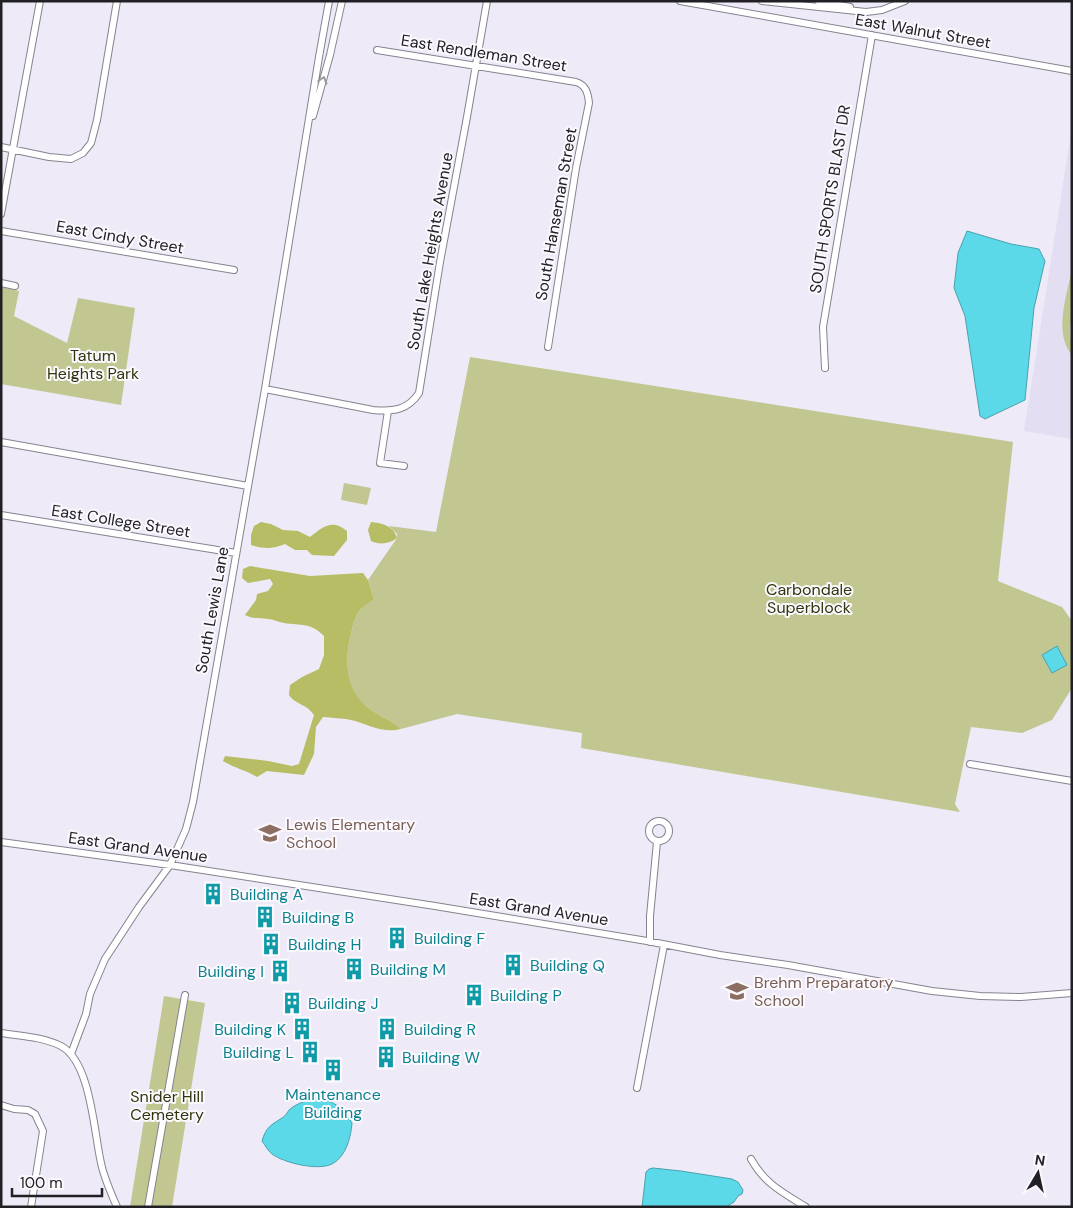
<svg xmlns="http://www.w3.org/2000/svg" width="1073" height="1208" font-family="'DM Sans',sans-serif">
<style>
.built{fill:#e3def1}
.green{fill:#c2c792}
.forest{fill:#b7bd65}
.water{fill:#5cd9e8;stroke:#4aa2ad}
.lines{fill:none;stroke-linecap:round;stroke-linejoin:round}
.minor-casing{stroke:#86838e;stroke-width:8}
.minor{stroke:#fff;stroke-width:6}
.oneway{stroke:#9b9b9c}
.labels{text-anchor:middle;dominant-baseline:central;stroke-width:4;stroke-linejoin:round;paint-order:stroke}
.street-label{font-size:16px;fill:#212024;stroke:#fbf9fe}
.park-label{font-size:16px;fill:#32340d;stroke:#fbf9fe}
.education-label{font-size:16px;fill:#785e54;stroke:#fbf9fe;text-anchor:start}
.culture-label{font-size:16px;fill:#0d838f;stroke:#fbf9fe;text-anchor:start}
</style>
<rect width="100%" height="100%" fill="#eeeaf7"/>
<path class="built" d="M 1072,127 L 1072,439 L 1024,431 Z"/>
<path class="green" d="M 1072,269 L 1072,315 L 1070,329 L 1072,355 C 1053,333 1067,295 1072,269 Z
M 1,287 L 19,291 L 14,316 L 67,343 L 78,298 L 135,308 L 121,405 L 1,384 Z
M 470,357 L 1013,442 L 998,581 L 1062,607 L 1072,621 L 1072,688 L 1052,720 L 1022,733 L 971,727 L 955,804 L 960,812 L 581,748 L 582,733 L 457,714 L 401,729 C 390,718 374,715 363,703 C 344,683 345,655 352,630 C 353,623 357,613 361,609 C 364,605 370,602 374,600 L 368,580 L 397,538 L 397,534 L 389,526 L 436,532 Z
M 344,483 L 371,488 L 367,505 L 341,500 Z
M 164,996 L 205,1003 L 172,1207 L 130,1207 Z"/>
<path class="forest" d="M 261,522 L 271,524 L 283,530 L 298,531 L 310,537 C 324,526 332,519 347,531 L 347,540 L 334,556 L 312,555 L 307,550 L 295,550 L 285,544 C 273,549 263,549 251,545 L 251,535 L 254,526 Z
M 371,522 C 382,523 394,526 397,538 C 390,544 379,545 371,541 L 368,530 Z
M 250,566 L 310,576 L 363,573 L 368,580 L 374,600 C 370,602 365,605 361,609 C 357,613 353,623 352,630 C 345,655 344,683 363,703 C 374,715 390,718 401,729 C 383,734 368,724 351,720 C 342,718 332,718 323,717 L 316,727 L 314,754 L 304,775 L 267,771 L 257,777 C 246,770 234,768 223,761 L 225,756 L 268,761 L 292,766 L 299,764 L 314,715 C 306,703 297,706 289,695 L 290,685 L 302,677 L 319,669 L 324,655 L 324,636 C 310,622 302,626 284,623 C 278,622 273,619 268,619 C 259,618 253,619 245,615 L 256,600 L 257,594 L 268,591 L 273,584 L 270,579 L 248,583 L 242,578 L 243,569 Z"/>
<path class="water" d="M 967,231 L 1011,244 L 1039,249 L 1045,261 L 1034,308 L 1025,400 L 985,419 L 980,416 L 965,316 L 954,288 L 958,253 Z
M 1057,646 L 1067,665 L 1052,673 L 1042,655 Z
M 316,1098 C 333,1100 344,1108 352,1123 C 351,1137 346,1157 332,1164 C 318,1171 284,1163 272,1154 C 268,1151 265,1145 262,1141 C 266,1127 271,1125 282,1118 C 286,1116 287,1112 290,1109 C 298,1103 307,1100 316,1098 Z
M 653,1168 L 681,1171 L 732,1179 L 738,1182 L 743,1190 L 742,1194 L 738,1196 L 734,1202 L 726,1207 L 642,1207 L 646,1172 L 649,1169 Z"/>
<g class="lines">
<g class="minor-casing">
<path id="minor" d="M 680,1 L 1072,71
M 762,1 L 866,12 L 882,10 L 905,1
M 818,1 L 850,7
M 377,50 L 576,82 C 586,85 588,93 589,103 L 576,168 L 548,347
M 313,116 L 330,55 L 342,1
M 1,147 L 49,157 L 71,159 L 83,153 L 91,143 L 97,120 L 117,1
M 1,214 L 40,1
M 1,231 L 234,270
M 1,283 L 15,286
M 825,368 L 823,327 L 872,35
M 265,389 L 373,410 C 393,412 408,410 419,393 L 440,262 L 467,117 L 487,1
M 388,411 L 380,463 L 404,466
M 1,442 L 248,486
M 1,515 L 236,553
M 970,764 L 1072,781
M649 831a10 10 0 1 1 20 0a10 10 0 1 1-20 0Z
M 1,842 L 170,865 L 435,906 L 647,941 L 720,955 L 788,965 L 932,991 L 980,996 L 1021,997 L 1072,993
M 650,942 L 650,916 L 657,842
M 1,1033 C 21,1036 43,1037 61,1046 C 91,1062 94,1133 101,1163 C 104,1178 111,1193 117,1207
M 71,1054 L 86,1014 L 90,994 L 105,959 L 139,907 L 170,865 L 186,829 L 193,802 L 265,389 L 319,57 L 329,1
M 637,1088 L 664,945
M 1,1105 L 14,1109 L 28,1110 L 35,1114 L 43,1131 L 31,1207
M 751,1159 C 765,1184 782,1192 806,1207
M 148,1207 L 185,995"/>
</g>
<use href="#minor" class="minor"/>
</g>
<defs><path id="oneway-chevron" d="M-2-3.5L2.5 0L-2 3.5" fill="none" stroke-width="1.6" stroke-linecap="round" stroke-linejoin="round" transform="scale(1.25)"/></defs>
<use class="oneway" href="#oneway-chevron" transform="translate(323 80) rotate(-74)"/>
<defs>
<g id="school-bare" transform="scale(1.725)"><path d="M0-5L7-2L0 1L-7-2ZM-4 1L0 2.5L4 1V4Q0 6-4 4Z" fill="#8d6e63" stroke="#fbf9fe" stroke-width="2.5" paint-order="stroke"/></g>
<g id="building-bare" transform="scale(1.725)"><path d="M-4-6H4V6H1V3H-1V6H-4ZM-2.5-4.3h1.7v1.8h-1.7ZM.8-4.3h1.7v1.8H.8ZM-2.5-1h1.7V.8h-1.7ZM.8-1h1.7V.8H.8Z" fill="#0f9aa8" stroke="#fbf9fe" stroke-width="2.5" paint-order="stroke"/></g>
</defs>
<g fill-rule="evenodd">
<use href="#school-bare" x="270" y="833"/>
<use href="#building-bare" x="213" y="894"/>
<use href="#building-bare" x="265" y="917"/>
<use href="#building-bare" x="397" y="938"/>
<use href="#building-bare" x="271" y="944"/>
<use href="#building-bare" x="513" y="965"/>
<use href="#building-bare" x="354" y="969"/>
<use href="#building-bare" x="280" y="971"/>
<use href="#school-bare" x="737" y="991"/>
<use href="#building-bare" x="474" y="995"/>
<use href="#building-bare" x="292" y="1003"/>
<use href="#building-bare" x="302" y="1029"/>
<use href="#building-bare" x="387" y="1029"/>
<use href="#building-bare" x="310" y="1052"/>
<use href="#building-bare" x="386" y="1057"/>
<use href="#building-bare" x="333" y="1070"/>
</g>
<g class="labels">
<g class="street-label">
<text transform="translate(923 31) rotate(10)">East Walnut Street</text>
<text transform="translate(484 53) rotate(9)">East Rendleman Street</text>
<text transform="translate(830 199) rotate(-81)">SOUTH SPORTS BLAST DR</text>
<text transform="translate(556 214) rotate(-80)">South Hanseman Street</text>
<text transform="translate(120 237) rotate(10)">East Cindy Street</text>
<text transform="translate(430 251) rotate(-80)">South Lake Heights Avenue</text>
<text transform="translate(121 521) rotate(9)">East College Street</text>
<text transform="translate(212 610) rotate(-80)">South Lewis Lane</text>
<text transform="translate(138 847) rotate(8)">East Grand Avenue</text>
<text transform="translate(539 909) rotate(9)">East Grand Avenue</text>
</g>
<g class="park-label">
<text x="93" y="355">Tatum<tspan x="93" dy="18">Heights Park</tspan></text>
<text x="809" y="589">Carbondale<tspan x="809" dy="18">Superblock</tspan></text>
<text x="167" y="1096">Snider Hill<tspan x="167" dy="18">Cemetery</tspan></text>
</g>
<g class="education-label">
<text x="286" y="824">Lewis Elementary<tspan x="286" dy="18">School</tspan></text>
<text x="754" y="982">Brehm Preparatory<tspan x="754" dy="18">School</tspan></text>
</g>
<g class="culture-label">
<text x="230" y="894">Building A</text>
<text x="282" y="917">Building B</text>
<text x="414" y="938">Building F</text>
<text x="288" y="944">Building H</text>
<text x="530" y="965">Building Q</text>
<text x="370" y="969">Building M</text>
<text x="264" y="971" text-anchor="end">Building I</text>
<text x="490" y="995">Building P</text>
<text x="308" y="1003">Building J</text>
<text x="286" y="1029" text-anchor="end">Building K</text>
<text x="404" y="1029">Building R</text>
<text x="294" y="1052" text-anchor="end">Building L</text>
<text x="402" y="1057">Building W</text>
<text x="333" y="1094" text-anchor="middle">Maintenance<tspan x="333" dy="18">Building</tspan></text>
</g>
</g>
<rect width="1073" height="1208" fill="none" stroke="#212024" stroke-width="5"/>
<g transform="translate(1038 1173) rotate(9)" stroke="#fbf9fe" stroke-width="4" paint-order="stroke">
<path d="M0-4L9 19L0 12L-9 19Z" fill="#212024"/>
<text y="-8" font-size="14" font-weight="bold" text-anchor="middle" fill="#212024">N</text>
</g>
<path d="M12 1188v8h90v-8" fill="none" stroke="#212024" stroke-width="2.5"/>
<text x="20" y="1188" font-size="15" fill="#212024" stroke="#fbf9fe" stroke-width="4" paint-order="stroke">100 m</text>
</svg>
